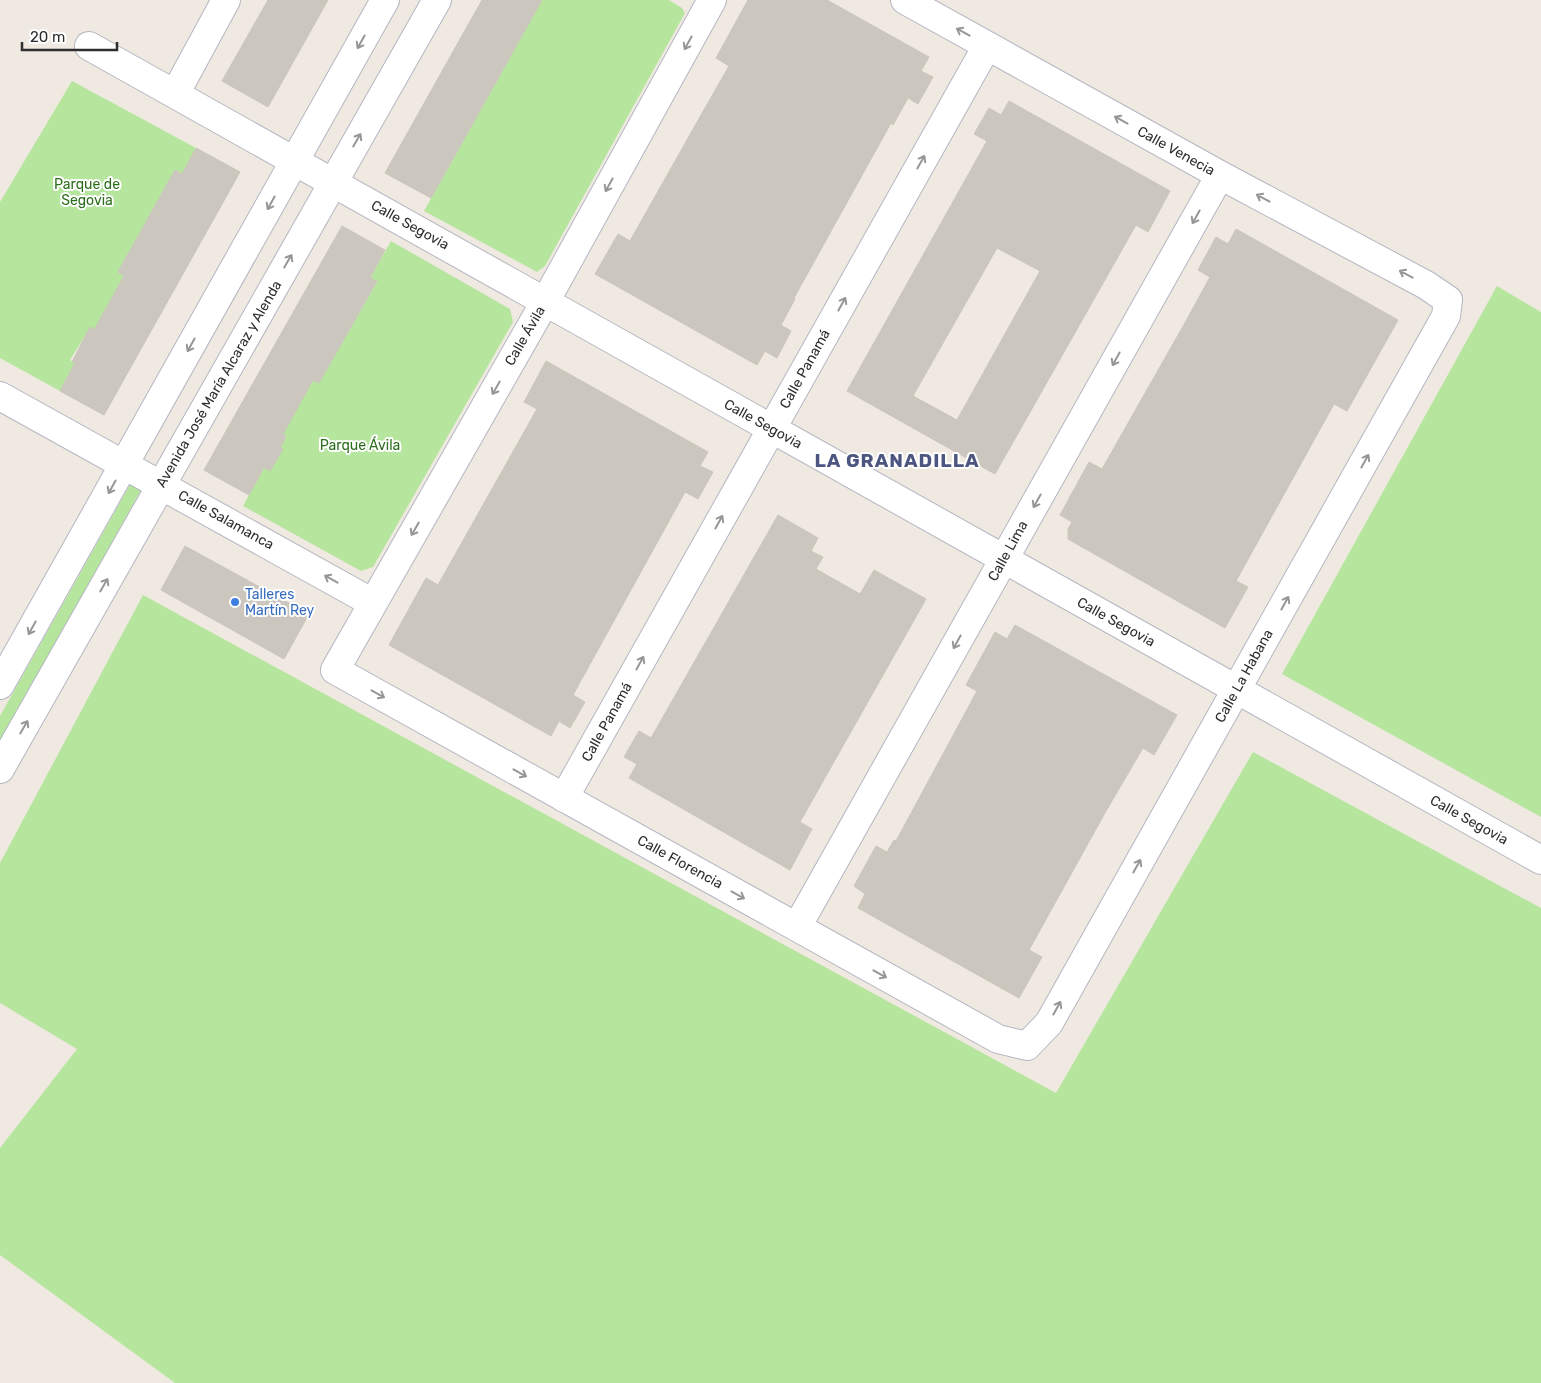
<svg xmlns="http://www.w3.org/2000/svg" width="1541" height="1383" font-family="Rubik,sans-serif">
<style>
.green{fill:#b6e59e}
.building{fill:#cbc7bf;stroke:#cbc5ba;fill-rule:evenodd}
.lines{fill:none;stroke-linecap:round;stroke-linejoin:round}
.street-casing{stroke:#b4b7c1;stroke-width:30}
.street{stroke:#fff;stroke-width:28}
.oneway{stroke:#969696}
.shop-dot{fill:#3f7fe0;stroke:#fff;stroke-width:2}
.labels{text-anchor:middle;dominant-baseline:central;stroke-width:4;stroke-linejoin:round;paint-order:stroke}
.street-label{font-size:14px;fill:#2e2e2e;stroke:#fff}
.park-label{font-size:14px;fill:#2c6e1b;stroke:#fff}
.shop-label{font-size:14px;fill:#366cbe;stroke:#fff;text-anchor:start}
.district-label{font-size:19px;font-weight:bold;letter-spacing:1px;fill:#4d5680;stroke:#fff}
</style>
<rect width="100%" height="100%" fill="#efe9e1"/>
<path class="green" d="M 542,0 L 669,0 L 682,8 L 685,13 L 545,266 L 537,272 L 424,211 Z
M 72,81 L 196,148 L 182,174 L 175,170 L 118,272 L 124,276 L 94,330 L 90,328 L 70,360 L 75,363 L 60,391 L 0,358 L 0,202 Z
M 391,241 L 510,309 L 513,322 L 373,567 L 361,571 L 243,506 L 264,467 L 270,470 L 282,449 L 280,448 L 286,436 L 283,434 L 313,380 L 319,383 L 377,282 L 370,278 Z
M 1497,286 L 1541,312 L 1541,817 L 1282,674 Z
M 131,483 L 141,490 L 0,743 L 0,716 Z
M 143,595 L 1056,1093 L 1253,752 L 1541,908 L 1541,1383 L 175,1383 L 0,1255 L 0,1148 L 77,1049 L 0,1003 L 0,863 Z"/>
<path class="building" d="M 268,0 L 328,0 L 268,107 L 222,81 Z
M 482,0 L 542,0 L 431,198 L 385,173 Z
M 748,0 L 827,0 L 929,57 L 921,71 L 933,77 L 918,104 L 908,98 L 893,125 L 891,123 L 794,298 L 795,299 L 781,325 L 791,331 L 777,358 L 765,351 L 757,365 L 595,274 L 618,234 L 630,241 L 701,115 L 729,66 L 716,58 Z
M 1009,101 L 1170,191 L 1148,232 L 1136,225 L 995,474 L 847,391 L 987,141 L 974,134 L 989,108 L 1001,115 ZM 997,248 L 1040,271 L 957,420 L 913,396 Z
M 196,148 L 240,172 L 104,415 L 60,391 L 75,363 L 72,362 L 90,327 L 94,330 L 124,276 L 118,272 L 175,170 L 182,174 Z
M 342,226 L 385,250 L 370,278 L 377,281 L 319,383 L 313,380 L 283,434 L 286,436 L 280,448 L 283,449 L 270,471 L 264,467 L 249,495 L 204,470 Z
M 1236,229 L 1398,320 L 1347,411 L 1334,404 L 1236,581 L 1248,587 L 1225,628 L 1068,539 L 1068,529 L 1072,522 L 1060,515 L 1089,462 L 1102,469 L 1186,321 L 1210,277 L 1198,270 L 1216,237 L 1228,244 Z
M 546,361 L 708,452 L 700,466 L 713,472 L 698,499 L 685,492 L 573,695 L 585,702 L 570,728 L 559,721 L 551,736 L 389,645 L 426,578 L 438,585 L 537,409 L 524,402 Z
M 778,515 L 818,538 L 811,551 L 823,557 L 816,569 L 860,594 L 874,570 L 926,599 L 800,822 L 812,829 L 790,870 L 629,778 L 637,764 L 624,757 L 639,731 L 651,738 Z
M 185,546 L 309,614 L 284,659 L 161,590 Z
M 1015,625 L 1177,715 L 1154,755 L 1143,748 L 1106,811 L 1029,950 L 1042,957 L 1019,998 L 858,908 L 865,894 L 854,886 L 876,846 L 887,852 L 894,840 L 896,841 L 977,691 L 966,685 L 995,632 L 1007,639 Z"/>
<g class="lines">
<g class="street-casing">
<path id="street" d="M 712,0 L 545,302 L 335,670 L 998,1039 L 1027,1046 L 1049,1023 L 1446,316 L 1448,300 L 1426,285 L 1220,175 L 905,0
M 89,46 L 1541,860
M 175,94 L 226,0
M 0,396 L 373,603
M 0,685 L 385,0
M 0,769 L 437,0
M 564,798 L 987,46
M 797,927 L 1220,175"/>
</g>
<use href="#street" class="street"/>
</g>
<defs><path id="oneway-shaft" d="M-6 0H5M1.5-3L5.5 0L1.5 3" fill="none" stroke-width="1.6" stroke-linecap="round" stroke-linejoin="round" transform="scale(1.25)"/></defs>
<g class="oneway">
<use href="#oneway-shaft" transform="translate(963 32) rotate(-151)"/>
<use href="#oneway-shaft" transform="translate(361 42) rotate(119)"/>
<use href="#oneway-shaft" transform="translate(688 43) rotate(119)"/>
<use href="#oneway-shaft" transform="translate(1121 120) rotate(-151)"/>
<use href="#oneway-shaft" transform="translate(357 140) rotate(-60)"/>
<use href="#oneway-shaft" transform="translate(921 162) rotate(-61)"/>
<use href="#oneway-shaft" transform="translate(609 185) rotate(119)"/>
<use href="#oneway-shaft" transform="translate(1263 198) rotate(-152)"/>
<use href="#oneway-shaft" transform="translate(271 203) rotate(119)"/>
<use href="#oneway-shaft" transform="translate(1196 217) rotate(119)"/>
<use href="#oneway-shaft" transform="translate(288 261) rotate(-60)"/>
<use href="#oneway-shaft" transform="translate(1406 274) rotate(-152)"/>
<use href="#oneway-shaft" transform="translate(842 304) rotate(-61)"/>
<use href="#oneway-shaft" transform="translate(191 345) rotate(119)"/>
<use href="#oneway-shaft" transform="translate(1116 359) rotate(119)"/>
<use href="#oneway-shaft" transform="translate(496 388) rotate(120)"/>
<use href="#oneway-shaft" transform="translate(1365 461) rotate(-61)"/>
<use href="#oneway-shaft" transform="translate(112 487) rotate(119)"/>
<use href="#oneway-shaft" transform="translate(1037 501) rotate(119)"/>
<use href="#oneway-shaft" transform="translate(719 522) rotate(-61)"/>
<use href="#oneway-shaft" transform="translate(415 529) rotate(120)"/>
<use href="#oneway-shaft" transform="translate(331 579) rotate(-151)"/>
<use href="#oneway-shaft" transform="translate(104 585) rotate(-60)"/>
<use href="#oneway-shaft" transform="translate(1285 603) rotate(-61)"/>
<use href="#oneway-shaft" transform="translate(32 628) rotate(119)"/>
<use href="#oneway-shaft" transform="translate(957 642) rotate(119)"/>
<use href="#oneway-shaft" transform="translate(640 663) rotate(-61)"/>
<use href="#oneway-shaft" transform="translate(378 694) rotate(29)"/>
<use href="#oneway-shaft" transform="translate(24 727) rotate(-60)"/>
<use href="#oneway-shaft" transform="translate(520 773) rotate(29)"/>
<use href="#oneway-shaft" transform="translate(1137 866) rotate(-61)"/>
<use href="#oneway-shaft" transform="translate(738 895) rotate(29)"/>
<use href="#oneway-shaft" transform="translate(880 974) rotate(29)"/>
<use href="#oneway-shaft" transform="translate(1057 1008) rotate(-61)"/>
</g>
<circle class="shop-dot" cx="235" cy="602" r="5"/>
<g class="labels">
<g class="street-label">
<text transform="translate(1176 151) rotate(29)">Calle Venecia</text>
<text transform="translate(410 225) rotate(29)">Calle Segovia</text>
<text transform="translate(525 336) rotate(-60)">Calle Ávila</text>
<text transform="translate(805 369) rotate(-61)">Calle Panamá</text>
<text transform="translate(219 384) rotate(-60)">Avenida José María Alcaraz y Alenda</text>
<text transform="translate(763 424) rotate(29)">Calle Segovia</text>
<text transform="translate(226 520) rotate(29)">Calle Salamanca</text>
<text transform="translate(1008 551) rotate(-61)">Calle Lima</text>
<text transform="translate(1116 622) rotate(29)">Calle Segovia</text>
<text transform="translate(1244 676) rotate(-61)">Calle La Habana</text>
<text transform="translate(607 722) rotate(-61)">Calle Panamá</text>
<text transform="translate(1469 820) rotate(29)">Calle Segovia</text>
<text transform="translate(680 862) rotate(29)">Calle Florencia</text>
</g>
<g class="park-label">
<text x="87" y="184">Parque de<tspan x="87" dy="16">Segovia</tspan></text>
<text x="360" y="445">Parque Ávila</text>
</g>
<g class="shop-label">
<text x="245" y="594">Talleres<tspan x="245" dy="16">Martín Rey</tspan></text>
</g>
<g class="district-label">
<text x="897" y="460">LA GRANADILLA</text>
</g>
</g>
<path d="M22 42v8h95v-8" fill="none" stroke="#2e2e2e" stroke-width="2.5"/>
<text x="30" y="42" font-size="15" fill="#2e2e2e" stroke="#ffffff" stroke-width="4" paint-order="stroke">20 m</text>
</svg>
